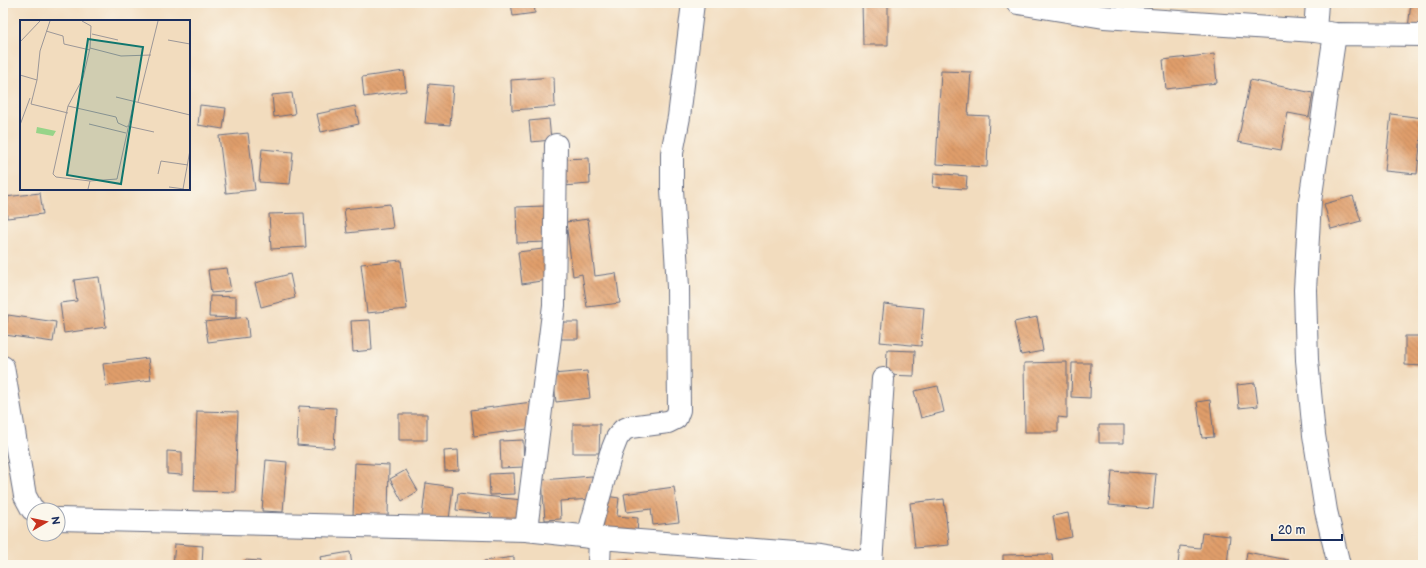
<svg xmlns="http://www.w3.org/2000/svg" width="1426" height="568" font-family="'Balsamiq Sans',sans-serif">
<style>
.building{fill:url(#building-back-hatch)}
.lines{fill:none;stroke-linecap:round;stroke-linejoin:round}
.minor-casing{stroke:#666c80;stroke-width:24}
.minor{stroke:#fff;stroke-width:22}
.inset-road{fill:none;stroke:#9c9798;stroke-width:1}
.view{fill:#0f766e;fill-opacity:0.15;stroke:#0f766e;stroke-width:2}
.inset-edge{fill:none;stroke:#1b2f5e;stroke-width:2}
</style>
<defs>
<pattern id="building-back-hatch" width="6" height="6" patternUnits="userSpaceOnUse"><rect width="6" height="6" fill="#e09e6b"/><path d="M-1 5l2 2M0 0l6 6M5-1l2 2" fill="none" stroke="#b5815b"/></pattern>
</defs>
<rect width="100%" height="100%" fill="#fbf7ec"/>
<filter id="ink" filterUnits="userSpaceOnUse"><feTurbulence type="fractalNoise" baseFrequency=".025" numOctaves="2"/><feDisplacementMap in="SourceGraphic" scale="8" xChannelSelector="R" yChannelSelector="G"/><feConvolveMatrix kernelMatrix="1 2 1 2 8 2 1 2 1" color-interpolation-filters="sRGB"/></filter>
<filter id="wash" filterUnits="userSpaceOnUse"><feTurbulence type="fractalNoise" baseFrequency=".012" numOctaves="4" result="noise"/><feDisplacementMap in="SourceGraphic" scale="16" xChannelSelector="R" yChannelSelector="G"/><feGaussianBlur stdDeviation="0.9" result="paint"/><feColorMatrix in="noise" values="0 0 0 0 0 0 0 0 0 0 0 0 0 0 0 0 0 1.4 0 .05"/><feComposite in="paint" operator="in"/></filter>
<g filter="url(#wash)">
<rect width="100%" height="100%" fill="#f2dcbe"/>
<g id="blocks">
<path class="building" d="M 511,3 L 534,3 L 535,13 L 513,16 Z
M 862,3 L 888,3 L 888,45 L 863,45 Z
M 1411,3 L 1423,3 L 1423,30 L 1408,28 Z
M 1214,54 L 1217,83 L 1166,89 L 1163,60 Z
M 404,71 L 406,91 L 364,97 L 362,77 Z
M 941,71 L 971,72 L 968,115 L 989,116 L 987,167 L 936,164 Z
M 554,77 L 555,107 L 512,110 L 511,80 Z
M 1250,80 L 1313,93 L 1309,117 L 1288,113 L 1281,150 L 1238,142 Z
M 429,84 L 453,86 L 450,125 L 425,123 Z
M 292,93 L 295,114 L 274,117 L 272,95 Z
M 200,105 L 226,108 L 223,129 L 198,125 Z
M 355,106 L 359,124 L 321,132 L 317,114 Z
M 1391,114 L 1423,118 L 1417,174 L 1385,171 Z
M 549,119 L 551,140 L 531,142 L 529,121 Z
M 248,133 L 255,190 L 226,193 L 219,136 Z
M 262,149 L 293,152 L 290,184 L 259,182 Z
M 589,158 L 590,184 L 563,186 L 561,159 Z
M 934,173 L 967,176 L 966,189 L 933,187 Z
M 40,193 L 43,214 L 7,218 L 5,197 Z
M 1353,196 L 1361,221 L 1331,229 L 1324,204 Z
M 390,204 L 393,228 L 347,233 L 344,209 Z
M 546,206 L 548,242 L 517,243 L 516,207 Z
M 304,213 L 306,247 L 271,249 L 269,214 Z
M 588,219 L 595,276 L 616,273 L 620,303 L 587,307 L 582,274 L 573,276 L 566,222 Z
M 543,249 L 547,280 L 522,284 L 518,252 Z
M 401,260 L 407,309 L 367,313 L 361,264 Z
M 227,268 L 231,291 L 211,293 L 208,270 Z
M 290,274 L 295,298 L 261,307 L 255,283 Z
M 99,277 L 106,327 L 64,333 L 60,303 L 77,301 L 74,280 Z
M 210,296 L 236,297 L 236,318 L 209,317 Z
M 884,304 L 924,308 L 921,346 L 880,342 Z
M 8,315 L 56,322 L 53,342 L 5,335 Z
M 247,317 L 249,337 L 208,342 L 205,322 Z
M 1037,317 L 1043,351 L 1021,355 L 1014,322 Z
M 370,320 L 372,350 L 353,352 L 351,321 Z
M 561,322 L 578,322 L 578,339 L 561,339 Z
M 1405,336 L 1423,336 L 1423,366 L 1405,365 Z
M 887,350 L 915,351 L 914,376 L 886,375 Z
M 148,358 L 151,380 L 106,386 L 103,364 Z
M 1067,362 L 1067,418 L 1058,417 L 1058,432 L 1025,432 L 1024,363 Z
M 1072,363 L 1091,363 L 1090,398 L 1071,397 Z
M 587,371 L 590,398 L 556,402 L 553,374 Z
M 1255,383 L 1258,406 L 1239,408 L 1237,385 Z
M 938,386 L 944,412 L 921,418 L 914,391 Z
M 1210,400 L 1214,437 L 1202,438 L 1197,402 Z
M 532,402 L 535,428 L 474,436 L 471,410 Z
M 299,406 L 336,408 L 334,448 L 297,445 Z
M 197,411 L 238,412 L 235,492 L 194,491 Z
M 399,414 L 427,414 L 427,440 L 399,440 Z
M 573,424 L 600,424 L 599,453 L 573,453 Z
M 1099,425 L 1124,425 L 1124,443 L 1099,443 Z
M 523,440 L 524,467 L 501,468 L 500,441 Z
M 458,450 L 459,470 L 445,471 L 444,451 Z
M 167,451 L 182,452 L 182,475 L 167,474 Z
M 266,460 L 287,462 L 283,512 L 262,511 Z
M 355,463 L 389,465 L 388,518 L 353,516 Z
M 406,470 L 418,491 L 402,501 L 390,479 Z
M 1112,471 L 1156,474 L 1153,509 L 1109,505 Z
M 514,473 L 515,494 L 490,495 L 489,474 Z
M 592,476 L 593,499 L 560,501 L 561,519 L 545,520 L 542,480 Z
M 426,483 L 453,487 L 449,520 L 422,517 Z
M 674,487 L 679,522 L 653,525 L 651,509 L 627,512 L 624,494 Z
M 458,493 L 522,500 L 519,528 L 490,525 L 491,514 L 456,510 Z
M 606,496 L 619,498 L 617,516 L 638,518 L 637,535 L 603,532 Z
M 944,499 L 949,545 L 915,548 L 910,503 Z
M 1068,513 L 1072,537 L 1057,540 L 1053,516 Z
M 1202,533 L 1230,536 L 1227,565 L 1178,565 L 1180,546 L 1200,548 Z
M 175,544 L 203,546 L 202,565 L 173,565 Z
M 350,552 L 352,565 L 322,565 L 320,557 Z
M 1247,552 L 1293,561 L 1293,565 L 1245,565 Z
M 1052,554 L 1053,565 L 1003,565 L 1003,555 Z
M 514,557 L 514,565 L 484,565 L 484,561 Z
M 245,560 L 260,561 L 260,565 L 244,565 Z
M 629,560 L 630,565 L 607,565 L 607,562 Z"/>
</g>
</g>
<g filter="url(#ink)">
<use href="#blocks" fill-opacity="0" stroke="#666c80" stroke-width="1"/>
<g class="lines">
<g class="minor-casing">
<path id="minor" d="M 1018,3 L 1104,17 L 1315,31 L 1335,34 L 1423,35
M 1315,31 L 1317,3
M 1335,34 L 1310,201 L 1305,290 L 1307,360 L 1314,435 L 1326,511 L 1339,565
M 3,367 L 25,496 L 32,509 L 34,510
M 58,519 L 526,530 L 600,538 L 821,555 L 871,563
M 526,530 L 554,305 L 556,145
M 588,537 L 611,453 L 617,438 L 623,430 L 630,427 L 668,422 L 676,418 L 679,410 L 678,287 L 672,189 L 672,153 L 679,117 L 693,3
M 599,565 L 600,538
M 871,565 L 883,379"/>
</g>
<use href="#minor" class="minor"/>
</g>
</g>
<g transform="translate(20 20)">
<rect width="170" height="170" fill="#f2dcbe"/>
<path d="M 17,107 L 36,111 L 33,116 L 16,113 Z" fill="#97d489"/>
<path class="inset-road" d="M 30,1 L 20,31 L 17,60 L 11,84 L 48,93M 62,1 L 71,6 L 70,28 L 63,58 L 48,86 L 33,154 L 36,157 L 70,161 L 68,169M 26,11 L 43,16 L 44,24 L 70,30M 72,14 L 98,20M 148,20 L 170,24M 0,22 L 20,1M 70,28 L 101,36 L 131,35M 0,55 L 17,60M 96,77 L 170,95M 118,82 L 138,1M 48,86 L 96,97 L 98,103 L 107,107M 69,104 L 106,113M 0,105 L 10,78M 107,106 L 134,112M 138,154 L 141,141 L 168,145M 70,161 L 97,159 L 114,81M 149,167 L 164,169M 163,169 L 170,130"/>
<path class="view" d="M 68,19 L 123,27 L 101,164 L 47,155 Z"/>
<rect width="170" height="170" class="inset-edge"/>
</g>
<rect width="1426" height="568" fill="none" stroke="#fbf7ec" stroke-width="16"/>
<g transform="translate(46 522) rotate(81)"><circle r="19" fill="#fbf7ec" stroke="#a1a7b3"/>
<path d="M0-3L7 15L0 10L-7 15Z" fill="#c8321e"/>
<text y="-6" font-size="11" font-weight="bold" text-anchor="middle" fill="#1b2f5e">N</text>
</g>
<path d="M1272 534v6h70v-6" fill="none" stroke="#1b2f5e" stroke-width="2"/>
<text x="1278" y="534" font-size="12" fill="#1b2f5e" stroke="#fbf7ec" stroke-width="3" paint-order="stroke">20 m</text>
</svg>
